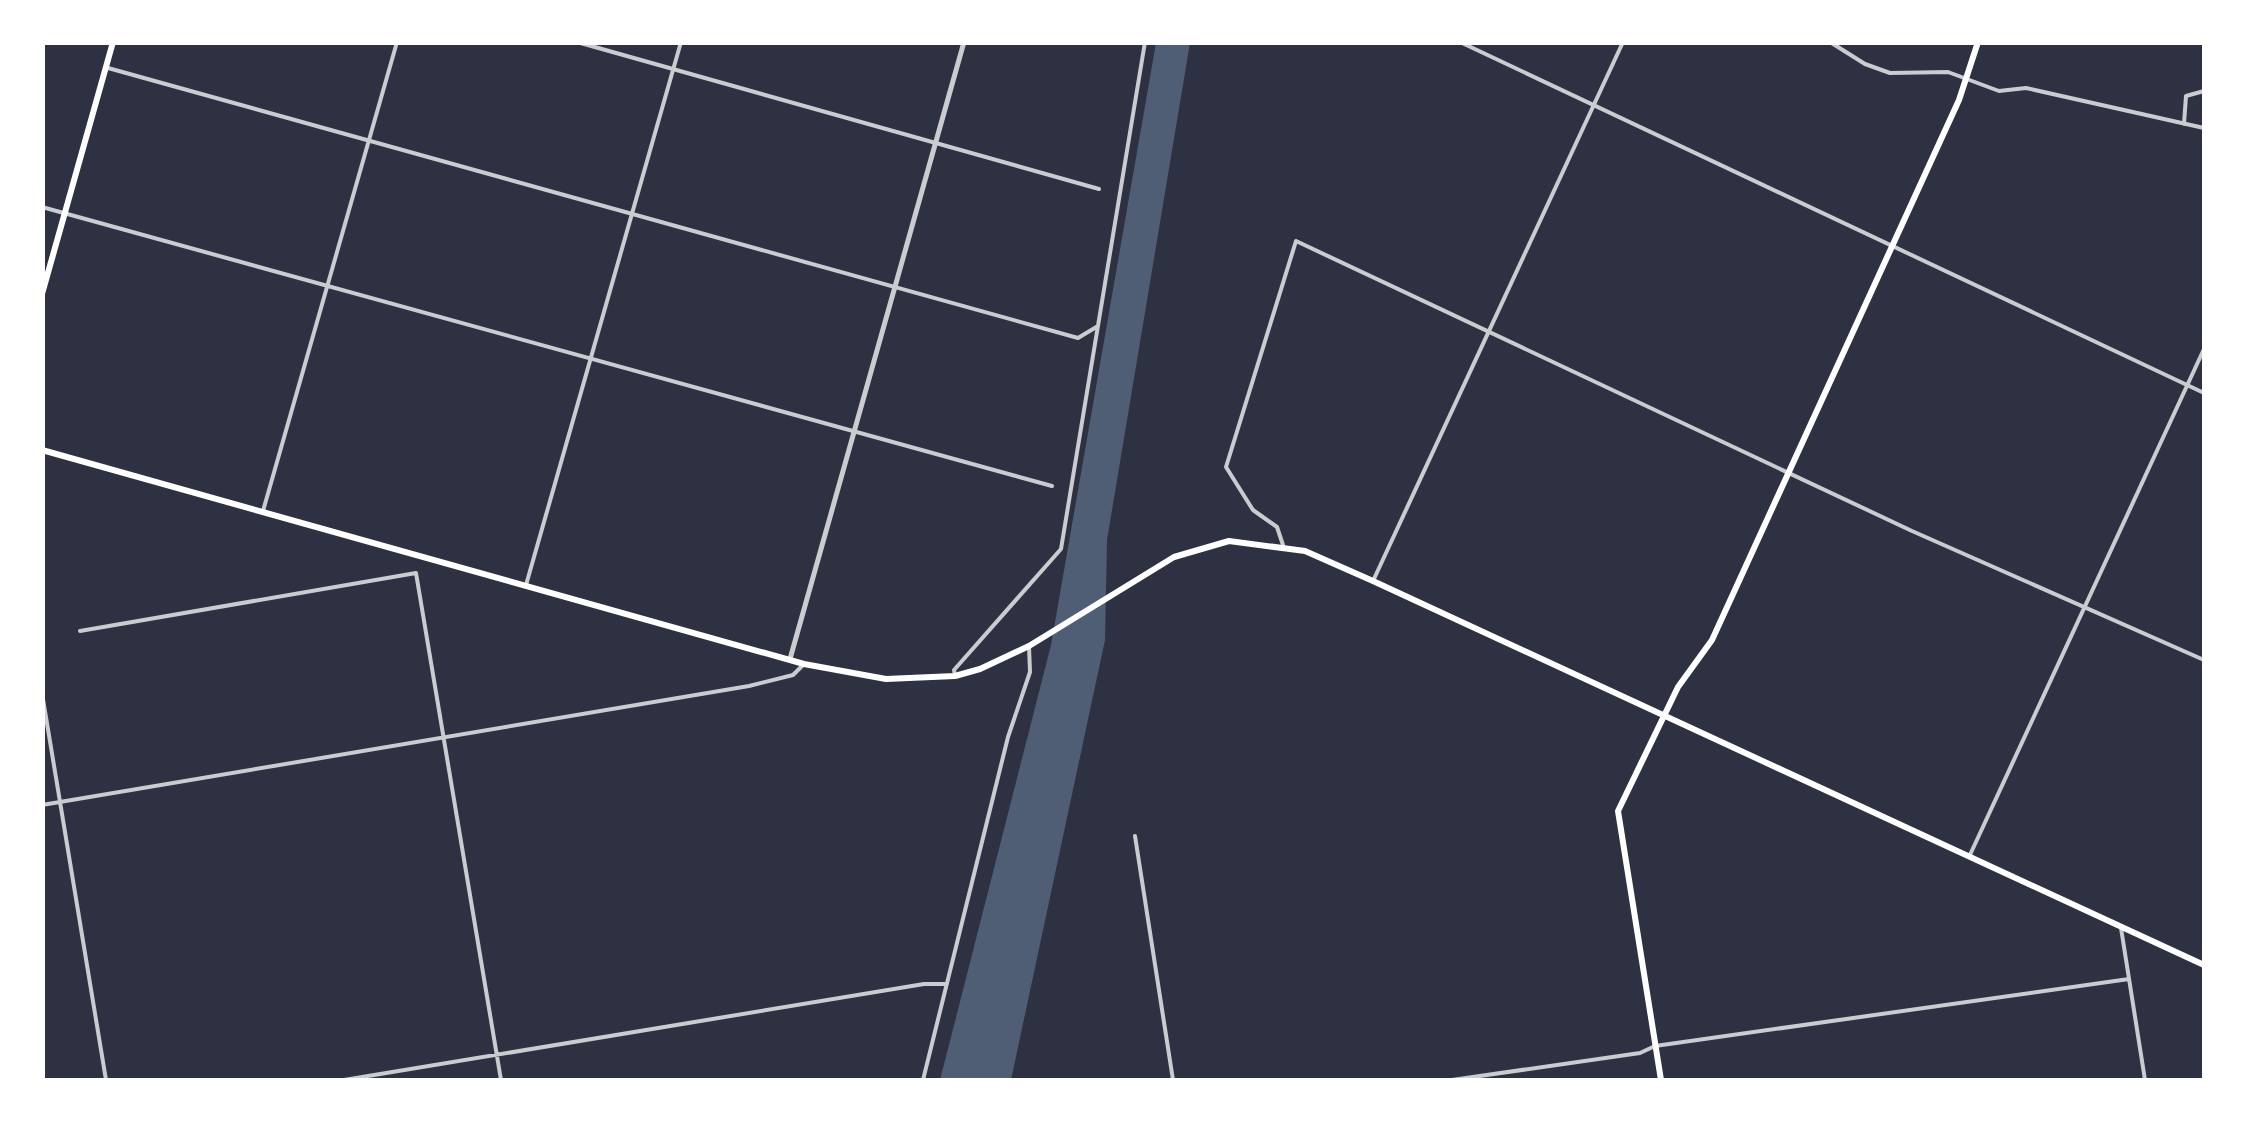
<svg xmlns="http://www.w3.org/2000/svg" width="2247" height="1123" font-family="'Exo 2',sans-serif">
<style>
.water{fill:#4f5d75}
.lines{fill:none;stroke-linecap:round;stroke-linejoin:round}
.minor{stroke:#caccd0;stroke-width:4}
.tertiary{stroke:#caccd0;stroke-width:5}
.secondary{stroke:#fff;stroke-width:6}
</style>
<rect width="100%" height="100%" fill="#2d3142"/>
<path class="water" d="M 1156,43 L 1190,43 L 1107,540 L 1105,640 L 1011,1080 L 940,1080 L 1051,645 Z"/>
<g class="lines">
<path class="minor" d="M 577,42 L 1099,189
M 1460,42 L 2204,393
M 1830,42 L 1865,64 L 1890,73 L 1948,72 L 1999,91 L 2026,88 L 2204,128
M 108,68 L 1078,338 L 1098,326
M 2184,124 L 2186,96 L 2204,91
M 42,207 L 1052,486
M 263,511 L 397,42
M 1283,545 L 1277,527 L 1253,510 L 1226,467 L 1296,241 L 1912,531 L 2204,660
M 1373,581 L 1623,42
M 526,585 L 681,42
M 80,631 L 416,573 L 501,1080
M 955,676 L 954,670 L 1061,549 L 1145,42
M 42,693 L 106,1080
M 42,805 L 749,686 L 793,675 L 804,664
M 1135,836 L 1173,1080
M 1969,857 L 2204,349
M 2121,928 L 2145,1080
M 344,1080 L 924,984 L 947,984
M 923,1080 L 1008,737 L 1030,672 L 1029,646
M 1452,1080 L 1640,1053 L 1655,1046 L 2129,979"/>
<path class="tertiary" d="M 790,659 L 964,42"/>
<path class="secondary" d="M 42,294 L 113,42
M 42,450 L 804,664 L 886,679 L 955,676 L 980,669 L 1029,646 L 1174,557 L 1229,541 L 1305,551 L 1373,581 L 2204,965
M 1661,1080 L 1618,811 L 1678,687 L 1712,640 L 1959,100 L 1978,42"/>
</g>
<rect width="2247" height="1123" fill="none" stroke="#ffffff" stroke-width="90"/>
</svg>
